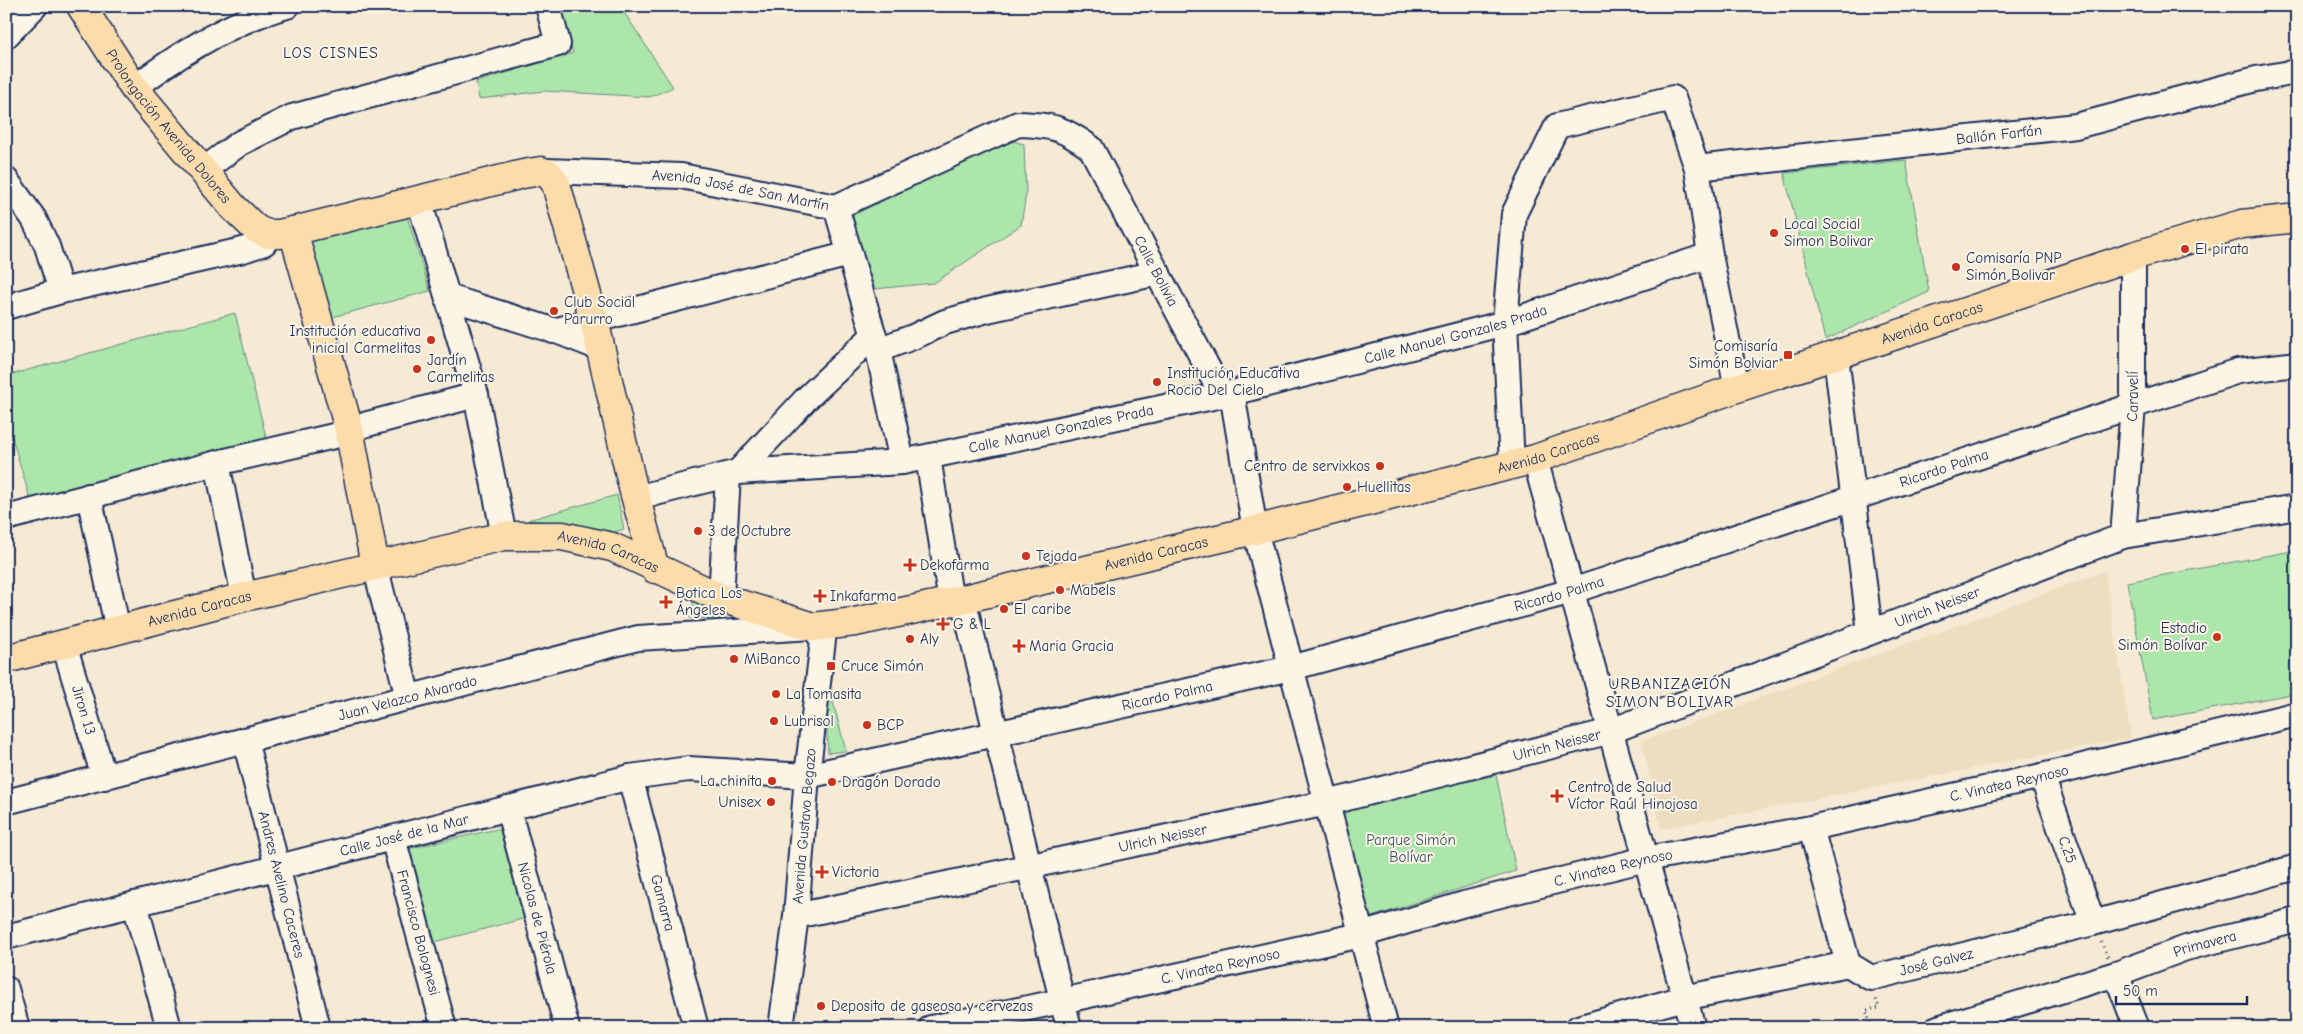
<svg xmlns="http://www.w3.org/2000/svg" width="2303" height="1034" font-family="'Comic Neue',sans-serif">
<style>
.built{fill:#efddc0}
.green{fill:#ace6aa;stroke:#648a84}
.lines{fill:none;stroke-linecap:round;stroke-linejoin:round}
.minor-casing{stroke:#1b2f5e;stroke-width:28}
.major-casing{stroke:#1b2f5e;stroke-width:31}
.path{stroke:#1b2f5e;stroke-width:3;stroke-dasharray:1 4;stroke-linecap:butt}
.minor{stroke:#fcf5e5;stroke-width:24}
.major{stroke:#fddcac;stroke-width:28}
.poi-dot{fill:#c8321e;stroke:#fcf5e5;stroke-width:2}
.labels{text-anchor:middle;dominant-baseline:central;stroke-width:4;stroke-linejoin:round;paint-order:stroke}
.street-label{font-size:15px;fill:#1b2f5e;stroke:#fcf5e5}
.poi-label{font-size:15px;fill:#1b2f5e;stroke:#fcf5e5;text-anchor:start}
.park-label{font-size:15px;fill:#38546d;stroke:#fcf5e5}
.neighbourhood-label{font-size:16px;letter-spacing:1px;fill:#1b2f5e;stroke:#fcf5e5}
</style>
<rect width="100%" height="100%" fill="#f6ead4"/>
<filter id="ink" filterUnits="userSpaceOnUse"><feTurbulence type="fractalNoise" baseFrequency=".02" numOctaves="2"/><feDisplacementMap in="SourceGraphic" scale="10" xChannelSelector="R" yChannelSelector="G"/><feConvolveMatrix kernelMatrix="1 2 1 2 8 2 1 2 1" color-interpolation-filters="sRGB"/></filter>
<g filter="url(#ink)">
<path class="built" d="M 2105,571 L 2131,738 L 1661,829 L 1642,741 Z"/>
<path class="green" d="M 561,6 L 620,6 L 673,87 L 650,97 L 544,91 L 479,99 L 476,82 L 573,53 Z
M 1006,139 L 1024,144 L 1026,194 L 1021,225 L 934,283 L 875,289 L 847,218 Z
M 1906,160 L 1929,292 L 1825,340 L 1784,173 Z
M 407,216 L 430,291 L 325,319 L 305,243 Z
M 235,313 L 267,441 L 31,502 L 6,417 L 6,376 Z
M 617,495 L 624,529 L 612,533 L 570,524 L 528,520 Z
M 2297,550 L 2297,693 L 2153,720 L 2127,582 Z
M 693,596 L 726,614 L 726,616 L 718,619 L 690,618 L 693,608 Z
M 830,691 L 846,751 L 828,753 L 825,692 Z
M 1496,775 L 1516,871 L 1368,918 L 1343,809 Z
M 506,827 L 530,917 L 431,943 L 407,849 Z"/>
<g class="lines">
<g class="minor-casing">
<g id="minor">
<path d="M 6,36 L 35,6"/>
<path d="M 134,88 C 180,53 231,21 287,6"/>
<path id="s1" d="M 1697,168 L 2076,126 L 2256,79 L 2297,72"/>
<path d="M 202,171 L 240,143 L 292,117 L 558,44 L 548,6"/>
<path id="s2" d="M 546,171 L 681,176 L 836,207 L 1018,124 C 1053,125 1063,128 1091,148 L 1222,395"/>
<path d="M 6,180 L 34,219 L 47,246 L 61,291"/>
<path d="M 419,200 L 476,395 L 504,536"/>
<path d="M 836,207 L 878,350 L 902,462"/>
<path d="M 448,297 L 562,333 L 600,348"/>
<path d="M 6,307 L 61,291 L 243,250 L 264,243 L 267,234"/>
<path d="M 553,331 L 850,254"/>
<path d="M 878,350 L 913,337 L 945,322 L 987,310 L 1158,273"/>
<path d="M 1836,356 L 1870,632"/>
<path d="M 1232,393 L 1255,530 L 1386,1028"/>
<path d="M 928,457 L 951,602"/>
<path d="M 1535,459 L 1693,1028"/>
<path d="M 217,463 L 244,597"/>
<path d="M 1512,465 L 1505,323 L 1514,214 L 1557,126 L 1673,98 L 1697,168 L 1710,255 L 1737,388"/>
<path d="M 738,472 L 806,399 L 874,335"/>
<path d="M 89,496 L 118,630"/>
<path id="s3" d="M 636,498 L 738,472 L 902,462 L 1232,393 L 1505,323 L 1710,255"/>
<path d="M 6,518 L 217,463 L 334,436 L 349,429 L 476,395"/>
<path id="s4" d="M 2123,536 L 2133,405 L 2133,256"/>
<path d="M 375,565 L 408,698"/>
<path d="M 721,598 L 728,475"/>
<path d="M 963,599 L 1069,1028"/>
<path id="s5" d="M 64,644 L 104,777"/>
<path id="s6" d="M 245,740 L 318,1028"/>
<path id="s7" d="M 2042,776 L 2093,923"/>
<path id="s8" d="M 630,777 L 696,1028"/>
<path id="s9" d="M 6,802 L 638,638 L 813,627 L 823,640 L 807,776 L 796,916 L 781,1028"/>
<path id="s10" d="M 508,808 L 567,1028"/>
<path d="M 1811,828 L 1848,964"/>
<path id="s11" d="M 393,838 L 444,1028"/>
<path d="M 135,904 L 169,1028"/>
<path id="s12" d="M 796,916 L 1327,803 L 1611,731 L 2123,536 L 2297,507"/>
<path id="s13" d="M 6,937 L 630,777 L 689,769 L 807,776 L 1291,668 L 1572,591 L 2238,371 L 2297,364"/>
<path d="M 2116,974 L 2137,1028"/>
<path d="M 6,989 L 17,1028"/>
<path id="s14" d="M 931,1028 L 1062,1001 L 1361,935 L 1464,904 L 1646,859 L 1811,828 L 2042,776 L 2297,714"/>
<path id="s15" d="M 1578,1028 L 1684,998 L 1848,964 L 1871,978 L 2093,923 L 2297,867"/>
<path id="s16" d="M 1938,1028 L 2116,974 L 2186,948 L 2297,920"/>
</g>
</g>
<g class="major-casing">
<g id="major">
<path id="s17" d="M 81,6 L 134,88 L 233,207 L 256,229 L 267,234 L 279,234 L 293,231 L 523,174 L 541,171 L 549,174 L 556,184 L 594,320 L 632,484 L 655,569"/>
<path d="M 293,231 L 349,429 L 375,565"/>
<path id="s18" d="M 6,659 L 244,597 L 504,536 L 562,536 L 612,547 L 721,598 L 813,627 L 855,622 L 963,599 L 1255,530 L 1535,459 L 1737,388 L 2133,256 L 2242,224 L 2297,218"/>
</g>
</g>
<path class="path" d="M 2101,942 L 2108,957
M 1872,1028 L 1866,1010 L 1879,1008 L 1875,996"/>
<use href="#minor" class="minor"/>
<use href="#major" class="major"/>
</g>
</g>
<g class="poi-dot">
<circle cx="1774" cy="233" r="5"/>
<circle cx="2185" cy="249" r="5"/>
<circle cx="1956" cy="267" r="5"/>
<circle cx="554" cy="311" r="5"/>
<circle cx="431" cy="340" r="5"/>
<rect x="1783" y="350" width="10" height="10" rx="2.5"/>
<circle cx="417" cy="369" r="5"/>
<circle cx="1157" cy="382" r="5"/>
<circle cx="1380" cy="466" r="5"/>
<circle cx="1347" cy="487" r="5"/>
<circle cx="698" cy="531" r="5"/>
<circle cx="1026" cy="556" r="5"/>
<path d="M907.5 557.5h5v5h5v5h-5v5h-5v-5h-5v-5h5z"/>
<circle cx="1060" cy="590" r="5"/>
<path d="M817.5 588.5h5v5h5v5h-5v5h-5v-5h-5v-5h5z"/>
<path d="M663.5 594.5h5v5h5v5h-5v5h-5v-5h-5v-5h5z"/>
<circle cx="1004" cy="609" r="5"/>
<path d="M940.5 616.5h5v5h5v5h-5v5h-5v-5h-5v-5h5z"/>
<circle cx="2217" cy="637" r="5"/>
<circle cx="910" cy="639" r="5"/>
<path d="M1016.5 638.5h5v5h5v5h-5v5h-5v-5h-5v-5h5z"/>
<circle cx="734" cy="659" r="5"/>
<rect x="826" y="661" width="10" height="10" rx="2.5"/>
<circle cx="776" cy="694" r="5"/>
<circle cx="774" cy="721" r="5"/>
<circle cx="867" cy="725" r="5"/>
<circle cx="772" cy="781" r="5"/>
<circle cx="832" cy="782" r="5"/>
<path d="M1554.5 788.5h5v5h5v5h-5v5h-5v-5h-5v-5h5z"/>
<circle cx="771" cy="802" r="5"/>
<path d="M819.5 864.5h5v5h5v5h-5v5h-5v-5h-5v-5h5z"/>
<circle cx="821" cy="1006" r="5"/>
</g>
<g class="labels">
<g class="street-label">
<text stroke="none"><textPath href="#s17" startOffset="149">Prolongación Avenida Dolores</textPath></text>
<text stroke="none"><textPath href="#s1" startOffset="304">Ballón Farfán</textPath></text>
<text stroke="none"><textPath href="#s2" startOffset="196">Avenida José de San Martín</textPath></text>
<text stroke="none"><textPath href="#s2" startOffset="711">Calle Bolivia</textPath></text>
<text stroke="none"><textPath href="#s18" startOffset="2000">Avenida Caracas</textPath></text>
<text stroke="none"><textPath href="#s3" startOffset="838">Calle Manuel Gonzales Prada</textPath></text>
<text stroke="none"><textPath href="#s4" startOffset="140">Caravelí</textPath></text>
<text stroke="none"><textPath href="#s3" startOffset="432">Calle Manuel Gonzales Prada</textPath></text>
<text stroke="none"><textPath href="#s18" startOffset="1595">Avenida Caracas</textPath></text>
<text stroke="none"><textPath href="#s13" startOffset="2001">Ricardo Palma</textPath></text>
<text stroke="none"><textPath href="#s18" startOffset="1190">Avenida Caracas</textPath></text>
<text stroke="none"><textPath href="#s18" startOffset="620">Avenida Caracas</textPath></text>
<text stroke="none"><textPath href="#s13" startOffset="1596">Ricardo Palma</textPath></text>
<text stroke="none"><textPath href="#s12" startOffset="1185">Ulrich Neisser</textPath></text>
<text stroke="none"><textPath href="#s18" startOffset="200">Avenida Caracas</textPath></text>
<text stroke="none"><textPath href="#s13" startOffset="1191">Ricardo Palma</textPath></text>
<text stroke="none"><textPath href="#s9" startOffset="415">Juan Velazco Alvarado</textPath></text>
<text stroke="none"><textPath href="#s5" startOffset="69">Jiron 13</textPath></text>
<text stroke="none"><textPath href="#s12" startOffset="780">Ulrich Neisser</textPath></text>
<text stroke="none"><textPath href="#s14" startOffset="1106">C. Vinatea Reynoso</textPath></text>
<text transform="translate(804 826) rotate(-85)">Avenida Gustavo Begazo</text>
<text stroke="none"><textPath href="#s13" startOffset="411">Calle José de la Mar</textPath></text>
<text stroke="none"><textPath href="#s12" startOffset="375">Ulrich Neisser</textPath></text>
<text stroke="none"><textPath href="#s7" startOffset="78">C,25</textPath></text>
<text stroke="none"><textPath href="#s14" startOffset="701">C. Vinatea Reynoso</textPath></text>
<text stroke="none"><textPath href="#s6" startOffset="149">Andres Avelino Caceres</textPath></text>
<text stroke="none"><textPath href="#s8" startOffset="130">Gamarra</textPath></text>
<text stroke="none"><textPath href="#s10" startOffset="114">Nicolas de Piérola</textPath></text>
<text stroke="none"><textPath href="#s11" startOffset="98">Francisco Bolognesi</textPath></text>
<text stroke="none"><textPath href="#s16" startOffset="280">Primavera</textPath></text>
<text stroke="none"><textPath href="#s15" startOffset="372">José Galvez</textPath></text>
<text stroke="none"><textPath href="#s14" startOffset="296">C. Vinatea Reynoso</textPath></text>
</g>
<g class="poi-label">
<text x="1784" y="224">Local Social<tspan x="1784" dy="17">Simon Bolivar</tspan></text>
<text x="2195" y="249">El pirata</text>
<text x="1966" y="258">Comisaría PNP<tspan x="1966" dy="17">Simón Bolivar</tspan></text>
<text x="564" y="302">Club Social<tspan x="564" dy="17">Parurro</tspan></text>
<text x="421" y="331" text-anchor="end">Institución educativa<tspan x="421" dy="17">inicial Carmelitas</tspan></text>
<text x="1778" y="346" text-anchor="end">Comisaría<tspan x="1778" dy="17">Simón Bolviar</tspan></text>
<text x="427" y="360">Jardín<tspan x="427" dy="17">Carmelitas</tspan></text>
<text x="1167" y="373">Institución Educativa<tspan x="1167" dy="17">Rocio Del Cielo</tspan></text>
<text x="1370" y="466" text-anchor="end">Centro de servixkos</text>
<text x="1357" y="487">Huellitas</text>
<text x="708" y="531">3 de Octubre</text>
<text x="1036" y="556">Tejada</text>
<text x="920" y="565">Dekofarma</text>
<text x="1070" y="590">Mabels</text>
<text x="676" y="593">Botica Los<tspan x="676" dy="17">Ángeles</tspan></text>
<text x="830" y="596">Inkafarma</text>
<text x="1014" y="609">El caribe</text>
<text x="953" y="624">G &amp; L</text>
<text x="2207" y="628" text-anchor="end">Estadio<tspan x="2207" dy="17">Simón Bolívar</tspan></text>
<text x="920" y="639">Aly</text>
<text x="1029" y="646">Maria Gracia</text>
<text x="744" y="659">MiBanco</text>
<text x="841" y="666">Cruce Simón</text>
<text x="786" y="694">La Tomasita</text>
<text x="784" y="721">Lubrisol</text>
<text x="877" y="725">BCP</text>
<text x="762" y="781" text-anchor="end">La chinita</text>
<text x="842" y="782">Dragón Dorado</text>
<text x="1568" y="787">Centro de Salud<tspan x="1568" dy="17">Víctor Raúl Hinojosa</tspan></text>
<text x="761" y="802" text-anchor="end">Unisex</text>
<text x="832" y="872">Victoria</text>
<text x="831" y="1006">Deposito de gaseosa y cervezas</text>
</g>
<g class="park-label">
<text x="1411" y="840">Parque Simón<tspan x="1411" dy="17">Bolívar</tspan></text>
</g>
<g class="neighbourhood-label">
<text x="331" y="53">LOS CISNES</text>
<text x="1670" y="684">URBANIZACIÓN<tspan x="1670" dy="18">SIMON BOLIVAR</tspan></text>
</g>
</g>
<rect width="2303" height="1034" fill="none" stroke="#fcf5e5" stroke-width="25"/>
<rect x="12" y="12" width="2278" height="1009" fill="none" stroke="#1b2f5e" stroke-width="2" filter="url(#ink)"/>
<path d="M2116 996v8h131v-8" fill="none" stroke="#1b2f5e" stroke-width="2.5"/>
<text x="2123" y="996" font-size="15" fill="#1b2f5e" stroke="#fcf5e5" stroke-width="4" paint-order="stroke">50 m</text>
</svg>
